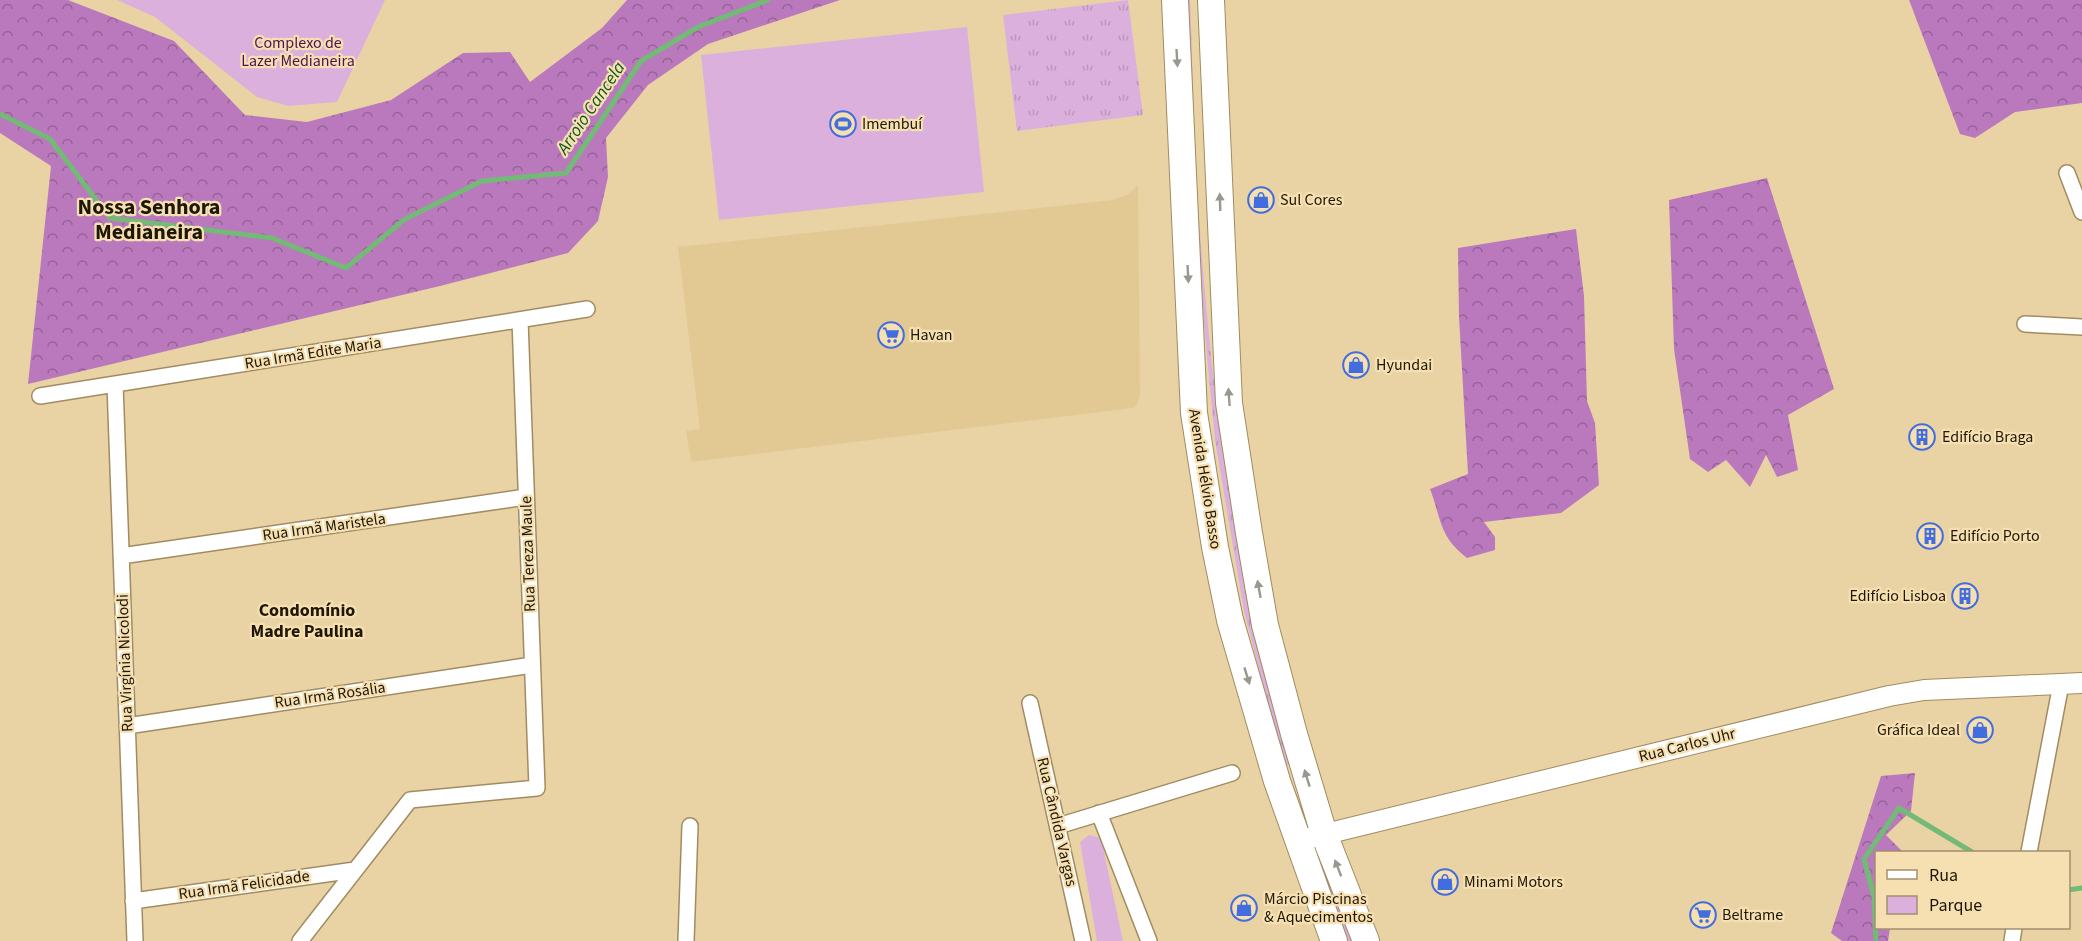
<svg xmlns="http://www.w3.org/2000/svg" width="2082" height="941" font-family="'Source Sans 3',sans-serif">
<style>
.built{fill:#e2c994}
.grass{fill:url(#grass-tufts)}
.forest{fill:url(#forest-crowns)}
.green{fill:#dbb0dd}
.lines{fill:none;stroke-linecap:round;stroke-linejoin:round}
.stream{stroke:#72ba75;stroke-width:5}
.minor-casing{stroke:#a18c61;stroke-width:18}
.tertiary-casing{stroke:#a18c61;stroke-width:22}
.primary-casing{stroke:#a18c61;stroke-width:28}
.minor{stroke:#fff;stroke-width:15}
.tertiary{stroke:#fff;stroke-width:20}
.primary{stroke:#fff;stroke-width:26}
.oneway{fill:#9a978f}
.labels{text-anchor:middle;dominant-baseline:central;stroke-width:4.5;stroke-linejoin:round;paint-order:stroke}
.park-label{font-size:16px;fill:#4e1253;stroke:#f6e0b2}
.poi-label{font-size:16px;fill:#1f1706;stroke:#f6e0b2;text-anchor:start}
.street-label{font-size:16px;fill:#1f1706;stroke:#f6e0b2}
.water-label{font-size:18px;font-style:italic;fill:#085817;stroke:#f6e0b2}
.neighbourhood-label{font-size:18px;font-weight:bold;fill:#1f1706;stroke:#f6e0b2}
.district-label{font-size:22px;font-weight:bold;fill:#1f1706;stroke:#f6e0b2}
</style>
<defs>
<pattern id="grass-tufts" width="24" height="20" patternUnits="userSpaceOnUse" patternTransform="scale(1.5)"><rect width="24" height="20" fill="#dbb0dd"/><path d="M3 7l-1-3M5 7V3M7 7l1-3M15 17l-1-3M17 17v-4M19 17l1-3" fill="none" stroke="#bc97bc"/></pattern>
<pattern id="forest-crowns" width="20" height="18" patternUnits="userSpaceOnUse" patternTransform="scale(1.5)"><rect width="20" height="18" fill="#ba79bd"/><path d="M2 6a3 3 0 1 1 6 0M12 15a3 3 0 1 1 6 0" fill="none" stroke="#976298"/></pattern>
</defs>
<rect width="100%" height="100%" fill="#e9d3a5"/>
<path class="built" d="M 1138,185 L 1140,394 L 1137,405 L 1133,408 L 691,462 L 686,431 L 700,429 L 678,247 L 1112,200 L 1129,194 Z"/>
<path class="grass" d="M 1128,0 L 1143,115 L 1017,131 L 1003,15 Z
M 1185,0 L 1190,0 C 1193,73 1194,146 1199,218 C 1212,401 1236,588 1290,764 L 1286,766 L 1275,730 L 1244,611 L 1215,440 L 1194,218 Z
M 1320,855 L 1352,941 L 1347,941 L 1316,857 Z"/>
<path class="forest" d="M 0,0 L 68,0 L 174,41 L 245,115 L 307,122 L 391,100 L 463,53 L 510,52 L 530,82 L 602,28 L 627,0 L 840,0 L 708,44 L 648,85 L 606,138 L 608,177 L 598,221 L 568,253 L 440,286 L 28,384 L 51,166 L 0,133 Z
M 1909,0 L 2082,0 L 2082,103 L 2015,112 L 1975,138 L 1960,134 Z
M 1767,178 L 1834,389 L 1788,415 L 1798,470 L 1777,477 L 1766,455 L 1750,487 L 1726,460 L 1708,472 L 1690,459 L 1674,349 L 1669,200 Z
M 1576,229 L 1584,296 L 1587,401 L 1595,423 L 1599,485 L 1561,513 L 1484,522 L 1495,537 L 1495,550 L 1467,558 C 1438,535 1442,520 1430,489 L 1468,474 L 1459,317 L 1458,248 Z
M 1915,773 L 1911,811 L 1886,835 L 1903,852 L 1876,852 L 1876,928 L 1890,928 L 1888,941 L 1842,941 L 1831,933 L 1881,776 Z"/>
<path class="green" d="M 117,0 L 385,0 L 337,102 L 288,106 L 257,97 L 155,17 Z
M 967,27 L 984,192 L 719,220 L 701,55 Z
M 1089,835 L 1101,838 L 1123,941 L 1097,941 L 1080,842 Z"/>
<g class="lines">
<path class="stream" d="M 0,114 L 50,139 L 110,218 L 272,238 L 346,268 L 405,219 L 482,181 L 566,173 L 641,61 L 698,27 L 768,0
M 2068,890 L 2082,888
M 1876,941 L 1874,897 L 1864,859 L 1899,808 L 1972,852"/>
<g class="minor-casing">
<path id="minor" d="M 2067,173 L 2082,212
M 2025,324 L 2082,327
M 115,384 L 135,941
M 40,396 L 587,309
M 121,556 L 526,497
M 1030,703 L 1083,941
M 127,726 L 532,665
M 1099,813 L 1149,941
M 1058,826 L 1232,773
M 2029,852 L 2061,684
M 133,901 L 355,870
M 300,941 L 410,800 L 537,788 L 520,320
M 686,941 L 690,826
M 2012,941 L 2014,928"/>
</g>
<g class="tertiary-casing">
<path id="tertiary" d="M 1297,841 L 1889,696 L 1924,690 L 2082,683"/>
</g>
<g class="primary-casing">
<path id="primary" d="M 1175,0 L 1194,413 L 1215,547 L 1230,620 L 1277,781 L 1334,941
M 1211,0 L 1229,403 L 1249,533 L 1265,625 L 1294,734 L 1324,834 L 1366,941"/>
</g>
<use href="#minor" class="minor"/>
<use href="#tertiary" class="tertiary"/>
<use href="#primary" class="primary"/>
</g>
<defs><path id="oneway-solid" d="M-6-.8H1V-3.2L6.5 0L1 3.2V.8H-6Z" transform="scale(1.5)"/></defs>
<g class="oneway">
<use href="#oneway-solid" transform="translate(1177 58) rotate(87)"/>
<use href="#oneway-solid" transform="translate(1220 202) rotate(-92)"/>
<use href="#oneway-solid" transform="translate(1188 274) rotate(87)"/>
<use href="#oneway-solid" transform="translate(1229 397) rotate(-94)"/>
<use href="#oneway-solid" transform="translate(1259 589) rotate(-100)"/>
<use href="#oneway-solid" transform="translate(1247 676) rotate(73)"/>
<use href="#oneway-solid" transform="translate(1307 778) rotate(-107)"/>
<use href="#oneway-solid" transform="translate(1338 868) rotate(-111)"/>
</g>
<defs>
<g id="stadium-ring" transform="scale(1.35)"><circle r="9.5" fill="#f6e0b2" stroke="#416dde" stroke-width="1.5"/><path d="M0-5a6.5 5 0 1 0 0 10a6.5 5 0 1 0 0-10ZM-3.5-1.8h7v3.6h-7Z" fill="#416dde"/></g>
<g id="shop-ring" transform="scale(1.35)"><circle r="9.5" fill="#f6e0b2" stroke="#416dde" stroke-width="1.5"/><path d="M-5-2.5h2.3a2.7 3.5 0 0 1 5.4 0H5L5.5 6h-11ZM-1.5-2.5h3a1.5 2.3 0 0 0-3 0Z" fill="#416dde"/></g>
<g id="supermarket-ring" transform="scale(1.35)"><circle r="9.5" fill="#f6e0b2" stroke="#416dde" stroke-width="1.5"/><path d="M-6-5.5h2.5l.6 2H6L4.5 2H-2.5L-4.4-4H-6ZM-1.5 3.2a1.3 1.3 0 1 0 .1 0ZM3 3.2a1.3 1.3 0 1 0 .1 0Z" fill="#416dde"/></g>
<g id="building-ring" transform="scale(1.35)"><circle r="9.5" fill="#f6e0b2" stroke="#416dde" stroke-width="1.5"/><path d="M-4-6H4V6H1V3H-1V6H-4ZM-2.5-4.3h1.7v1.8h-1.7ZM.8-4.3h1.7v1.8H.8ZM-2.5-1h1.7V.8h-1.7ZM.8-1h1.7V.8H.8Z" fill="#416dde"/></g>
</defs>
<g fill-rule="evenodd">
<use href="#stadium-ring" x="843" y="124"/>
<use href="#shop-ring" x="1261" y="200"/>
<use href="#supermarket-ring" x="891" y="335"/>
<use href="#shop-ring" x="1356" y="365"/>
<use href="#building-ring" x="1922" y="437"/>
<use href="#building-ring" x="1930" y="536"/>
<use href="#building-ring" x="1965" y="596"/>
<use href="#shop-ring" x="1980" y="730"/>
<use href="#shop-ring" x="1445" y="882"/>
<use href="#shop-ring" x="1244" y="908"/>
<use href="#supermarket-ring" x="1703" y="915"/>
</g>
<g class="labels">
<g class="park-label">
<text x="298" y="43">Complexo de<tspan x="298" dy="18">Lazer Medianeira</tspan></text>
</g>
<g class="poi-label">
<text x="862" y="124">Imembuí</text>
<text x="1280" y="200">Sul Cores</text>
<text x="910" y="335">Havan</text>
<text x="1376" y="365">Hyundai</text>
<text x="1942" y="437">Edifício Braga</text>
<text x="1950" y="536">Edifício Porto</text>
<text x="1946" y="596" text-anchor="end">Edifício Lisboa</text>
<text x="1960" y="730" text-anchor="end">Gráfica Ideal</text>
<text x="1464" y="882">Minami Motors</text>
<text x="1264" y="899">Márcio Piscinas<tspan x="1264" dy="18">&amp; Aquecimentos</tspan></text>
<text x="1722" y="915">Beltrame</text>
</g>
<g class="street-label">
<text transform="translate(313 353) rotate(-9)">Rua Irmã Edite Maria</text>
<text transform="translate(1205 479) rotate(81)">Avenida Hélvio Basso</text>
<text transform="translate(324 527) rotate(-8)">Rua Irmã Maristela</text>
<text transform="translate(528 554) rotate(-92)">Rua Tereza Maule</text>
<text transform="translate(125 663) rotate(-92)">Rua Virgínia Nicolodi</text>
<text transform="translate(330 695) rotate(-8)">Rua Irmã Rosália</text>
<text transform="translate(1687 745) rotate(-14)">Rua Carlos Uhr</text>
<text transform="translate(1057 822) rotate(77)">Rua Cândida Vargas</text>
<text transform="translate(244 885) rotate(-8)">Rua Irmã Felicidade</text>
</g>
<g class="water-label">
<text transform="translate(591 108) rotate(-56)">Arroio Cancela</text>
</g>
<g class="neighbourhood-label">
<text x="307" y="610">Condomínio<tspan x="307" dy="21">Madre Paulina</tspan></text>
</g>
<g class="district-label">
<text x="149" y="207">Nossa Senhora<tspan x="149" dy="25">Medianeira</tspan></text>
</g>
</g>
<rect x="1875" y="851" width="195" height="78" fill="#f6e0b2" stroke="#a0906d" stroke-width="1.5"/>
<rect x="1887" y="870" width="30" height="9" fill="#ffffff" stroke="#a0906d" stroke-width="1.5"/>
<text x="1929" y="881" font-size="18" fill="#1f1706">Rua</text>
<rect x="1887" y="896" width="30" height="18" fill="#dbb0dd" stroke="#a0906d" stroke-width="1.5"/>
<text x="1929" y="911" font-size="18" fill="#1f1706">Parque</text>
</svg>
